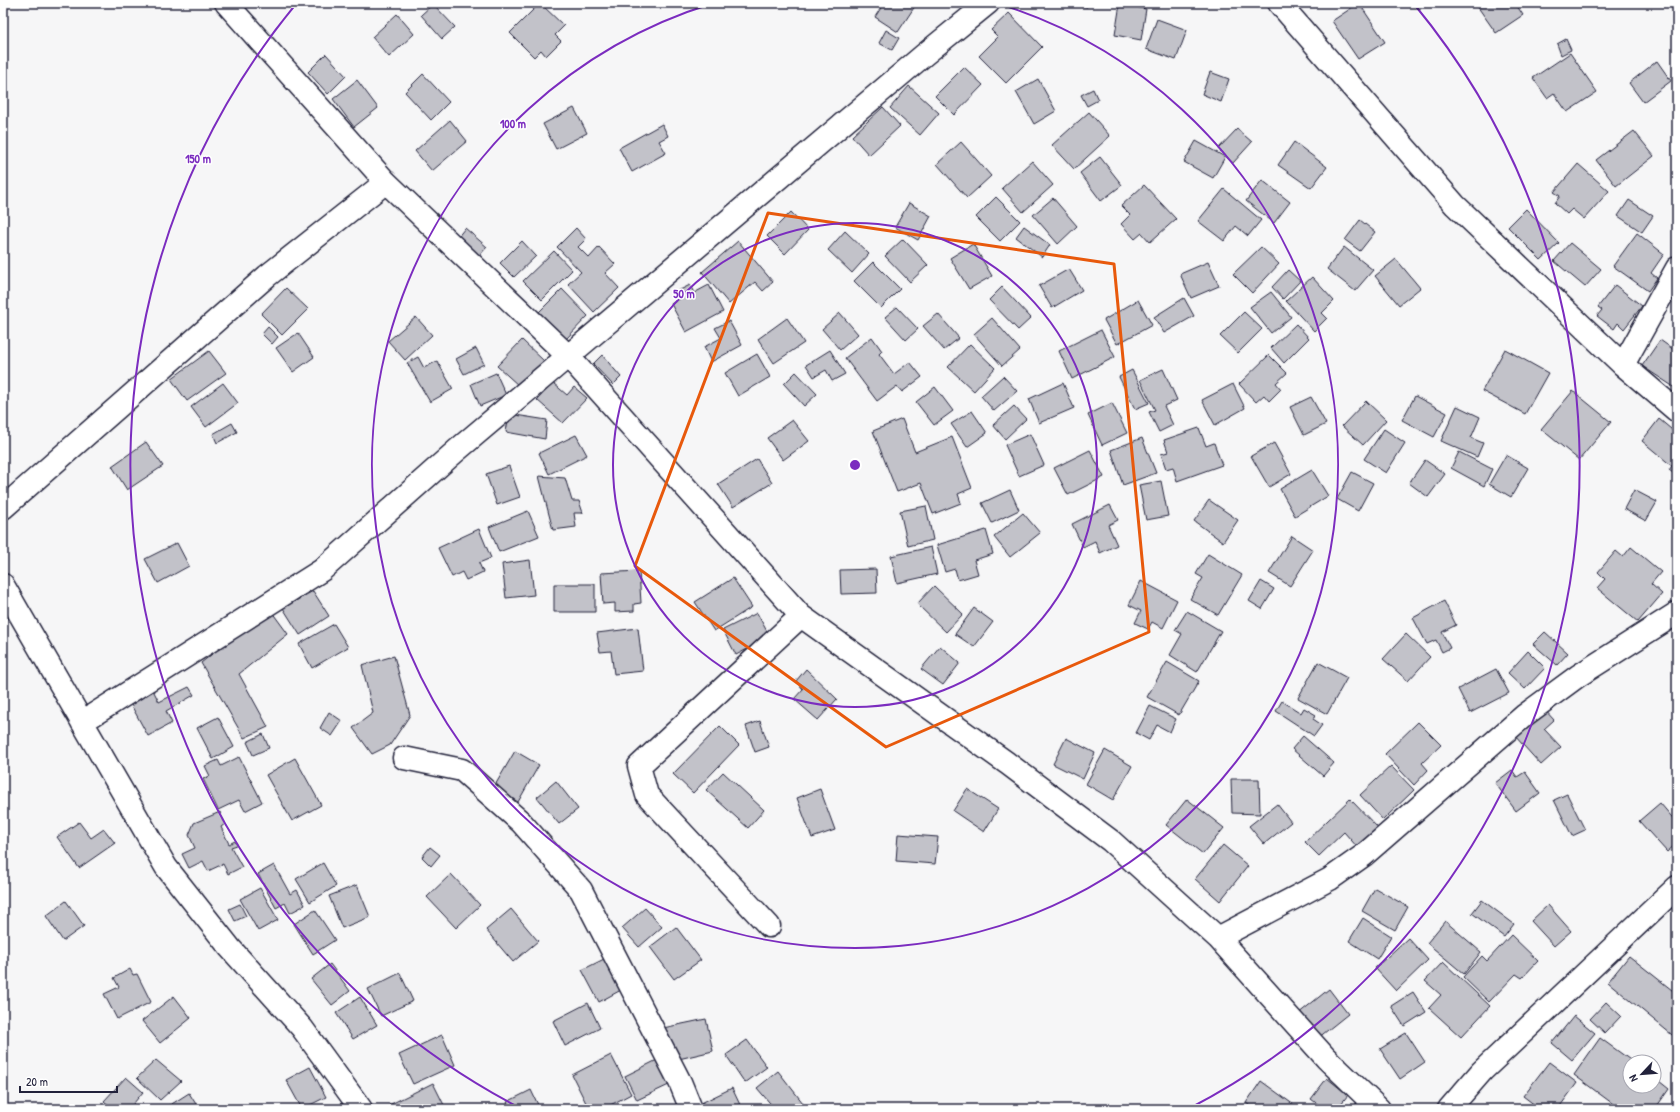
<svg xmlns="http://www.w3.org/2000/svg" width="1680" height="1112" font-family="'Patrick Hand',sans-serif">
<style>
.building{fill:#c2c2c9;stroke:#22223b}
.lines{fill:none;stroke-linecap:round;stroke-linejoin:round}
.minor-casing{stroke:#22223b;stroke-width:25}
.minor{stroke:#fff;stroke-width:22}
.marked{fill:none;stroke:#e8590c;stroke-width:3;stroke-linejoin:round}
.ring{fill:none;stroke:#7b2cbf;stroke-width:2}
.centre{fill:#7b2cbf;stroke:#fff;stroke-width:2}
.ring-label{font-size:12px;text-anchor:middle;font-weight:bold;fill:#7b2cbf;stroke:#fff;stroke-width:3;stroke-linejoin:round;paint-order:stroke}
</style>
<rect width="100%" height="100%" fill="#f6f6f7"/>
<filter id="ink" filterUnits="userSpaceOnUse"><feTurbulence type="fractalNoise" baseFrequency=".025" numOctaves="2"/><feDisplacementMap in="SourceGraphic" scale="8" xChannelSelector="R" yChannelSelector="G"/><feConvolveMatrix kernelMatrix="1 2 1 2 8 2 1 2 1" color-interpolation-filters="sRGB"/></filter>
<g filter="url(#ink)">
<path class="building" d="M 540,3 L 564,26 L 555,35 L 561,41 L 546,56 L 541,50 L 534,57 L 510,33 Z
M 884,3 L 917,3 L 898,32 L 875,17 Z
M 1076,3 L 1088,3 L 1087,7 L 1075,5 Z
M 1359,3 L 1385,42 L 1358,59 L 1332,21 Z
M 1432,3 L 1440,3 L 1434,7 Z
M 1475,3 L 1515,3 L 1523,15 L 1496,33 Z
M 433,4 L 455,27 L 442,39 L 421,15 Z
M 1120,4 L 1146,9 L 1141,40 L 1115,35 Z
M 1009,13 L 1042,47 L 1006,83 L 979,56 L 998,37 L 991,30 Z
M 397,14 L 414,34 L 389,57 L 372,37 Z
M 1157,19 L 1187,30 L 1176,60 L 1146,49 Z
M 886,30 L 899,38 L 892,50 L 879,43 Z
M 1566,39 L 1571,50 L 1561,55 L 1557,44 Z
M 1570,53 L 1597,92 L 1567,112 L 1554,93 L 1547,98 L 1533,78 Z
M 326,54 L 346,76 L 328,94 L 308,72 Z
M 1657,61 L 1671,81 L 1643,102 L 1629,83 Z
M 964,67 L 983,85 L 954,115 L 935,96 Z
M 1210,72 L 1229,79 L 1221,102 L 1202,94 Z
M 423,74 L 449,102 L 431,120 L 405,92 Z
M 1038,79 L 1056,111 L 1034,124 L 1016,92 Z
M 357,80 L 378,108 L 354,127 L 333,99 Z
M 909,86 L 939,113 L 920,135 L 890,108 Z
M 1093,89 L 1098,100 L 1087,106 L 1081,95 Z
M 883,107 L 900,126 L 869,155 L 852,136 Z
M 574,108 L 587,133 L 556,149 L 543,124 Z
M 1089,112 L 1110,136 L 1074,169 L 1052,145 Z
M 450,120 L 467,141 L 432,171 L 415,151 Z
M 662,124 L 668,136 L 659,141 L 666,153 L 632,172 L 619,148 Z
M 1237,129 L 1252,142 L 1233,163 L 1218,149 Z
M 1634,131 L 1654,156 L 1616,186 L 1596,160 Z
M 1196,141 L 1225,157 L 1213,178 L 1184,162 Z
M 961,142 L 991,176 L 967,198 L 937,164 Z
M 1294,142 L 1327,167 L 1311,188 L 1278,165 Z
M 1100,157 L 1122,185 L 1101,201 L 1080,173 Z
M 1032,161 L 1053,185 L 1023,212 L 1002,188 Z
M 1578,164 L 1609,191 L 1584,219 L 1572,209 L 1567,214 L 1555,203 L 1560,196 L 1554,192 Z
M 1262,180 L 1290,202 L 1274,223 L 1246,201 Z
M 1144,185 L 1176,219 L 1150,242 L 1142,233 L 1135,239 L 1121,224 L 1130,215 L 1121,206 Z
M 1224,189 L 1261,220 L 1248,236 L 1236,226 L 1224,241 L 1198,221 Z
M 996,197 L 1020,221 L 1000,241 L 976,217 Z
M 1053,198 L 1077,226 L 1058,244 L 1033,215 Z
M 1629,200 L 1653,216 L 1642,232 L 1618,216 Z
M 909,203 L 931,216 L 918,240 L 895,227 Z
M 1526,209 L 1559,243 L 1541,260 L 1508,227 Z
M 791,212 L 808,230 L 785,254 L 767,236 Z
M 1360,220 L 1375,232 L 1360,251 L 1345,240 Z
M 1024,226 L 1050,245 L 1042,257 L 1016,237 Z
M 465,228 L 487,247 L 478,257 L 457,238 Z
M 576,228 L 586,239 L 578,247 L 589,258 L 599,247 L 615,264 L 605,273 L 619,288 L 594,312 L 568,284 L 581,272 L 557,247 Z
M 845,231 L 869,254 L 852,273 L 828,250 Z
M 1637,233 L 1664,254 L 1651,273 L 1657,278 L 1648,291 L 1613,266 Z
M 903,239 L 928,265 L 910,282 L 885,256 Z
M 522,241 L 536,256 L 514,277 L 500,263 Z
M 738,241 L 773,282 L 763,291 L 755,282 L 729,304 L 702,272 Z
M 1570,243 L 1601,269 L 1585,287 L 1554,261 Z
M 973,244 L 992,276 L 969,289 L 950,258 Z
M 1261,247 L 1279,264 L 1252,293 L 1233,274 Z
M 1344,247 L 1373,270 L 1355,291 L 1327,269 Z
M 554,251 L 572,270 L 542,300 L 523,281 Z
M 1396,259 L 1420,288 L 1399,305 L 1375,276 Z
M 873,262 L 900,289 L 881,308 L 854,281 Z
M 1208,262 L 1219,286 L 1191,298 L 1180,274 Z
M 1069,269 L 1082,290 L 1052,308 L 1039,286 Z
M 1288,270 L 1300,281 L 1283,299 L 1272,287 Z
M 1312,277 L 1334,301 L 1322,313 L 1327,318 L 1314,331 L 1286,301 Z
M 690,285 L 694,293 L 709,285 L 723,312 L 686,332 L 671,304 L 681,298 L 678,291 Z
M 1615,285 L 1642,306 L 1624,329 L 1618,323 L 1614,329 L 1597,316 L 1602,310 L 1598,307 Z
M 1002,287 L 1031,318 L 1018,330 L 989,300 Z
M 286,288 L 308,309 L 282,335 L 261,314 Z
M 562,289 L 588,316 L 566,339 L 539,312 Z
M 1271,292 L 1291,317 L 1271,333 L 1250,307 Z
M 1184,298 L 1194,316 L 1164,333 L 1154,317 Z
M 1138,300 L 1152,325 L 1117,344 L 1104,320 Z
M 897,307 L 918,329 L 906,340 L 885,317 Z
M 1244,312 L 1262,329 L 1238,353 L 1220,336 Z
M 840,313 L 858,334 L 840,350 L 822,329 Z
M 938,314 L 959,338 L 944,350 L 923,326 Z
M 416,317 L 432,335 L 405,360 L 388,341 Z
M 787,318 L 804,343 L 774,363 L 758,339 Z
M 992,318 L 1020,350 L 1002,366 L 974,334 Z
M 729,321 L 742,345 L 711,362 L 704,347 L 721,338 L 715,328 Z
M 1296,324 L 1309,338 L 1284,363 L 1271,348 Z
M 268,327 L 278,337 L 272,344 L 262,334 Z
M 1101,330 L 1115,357 L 1072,379 L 1059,351 Z
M 298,333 L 314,357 L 293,372 L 276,348 Z
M 872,337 L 882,351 L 879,354 L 894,374 L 910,362 L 922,377 L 902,392 L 897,386 L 877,401 L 845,358 Z
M 522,340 L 544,361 L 519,386 L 497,366 Z
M 1660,340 L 1677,352 L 1677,389 L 1642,366 Z
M 970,344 L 995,368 L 974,391 L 948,367 Z
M 476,348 L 484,364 L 464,374 L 456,359 Z
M 1505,349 L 1548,373 L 1525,414 L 1482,391 Z
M 830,350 L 845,374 L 832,381 L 826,370 L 814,377 L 806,365 Z
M 209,351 L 226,373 L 187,401 L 171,379 Z
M 757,354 L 770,377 L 738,396 L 725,373 Z
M 602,355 L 621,377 L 613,385 L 593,364 Z
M 1269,355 L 1287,373 L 1276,383 L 1281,389 L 1269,401 L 1264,395 L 1256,402 L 1239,384 Z
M 418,357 L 424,368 L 437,361 L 453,389 L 430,402 L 407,363 Z
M 1163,369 L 1177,400 L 1164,406 L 1173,425 L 1159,432 L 1149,412 L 1155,410 L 1140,380 Z
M 1132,370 L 1149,403 L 1135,409 L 1119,377 Z
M 796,372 L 817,394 L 804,406 L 784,384 Z
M 496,373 L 506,395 L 480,406 L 471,384 Z
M 1003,376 L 1017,391 L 994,411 L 981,396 Z
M 223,383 L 238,403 L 206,427 L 191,407 Z
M 553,383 L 567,395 L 574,387 L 587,398 L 563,423 L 537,400 Z
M 1063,383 L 1074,408 L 1039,423 L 1029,399 Z
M 1233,384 L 1245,408 L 1215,425 L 1202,400 Z
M 935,387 L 953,411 L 934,425 L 916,402 Z
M 1573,391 L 1611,422 L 1579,460 L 1541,429 Z
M 1415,396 L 1447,413 L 1434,437 L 1402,420 Z
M 1311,397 L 1326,424 L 1304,435 L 1290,407 Z
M 1366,401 L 1386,420 L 1363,445 L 1342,426 Z
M 1112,403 L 1127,433 L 1102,445 L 1088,415 Z
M 1014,406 L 1026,419 L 1005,439 L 993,425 Z
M 1457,406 L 1480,417 L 1471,438 L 1483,443 L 1477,457 L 1441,441 Z
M 972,411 L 987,433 L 967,447 L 951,424 Z
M 509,414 L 547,420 L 545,439 L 506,432 Z
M 902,419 L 915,452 L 952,437 L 972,488 L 958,494 L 961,503 L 933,514 L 921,483 L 897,492 L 873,431 Z
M 1659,419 L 1677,434 L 1677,476 L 1669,470 L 1672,466 L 1642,441 Z
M 792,420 L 809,441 L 783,460 L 767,438 Z
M 232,423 L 237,432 L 217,443 L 213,434 Z
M 1199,428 L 1206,446 L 1214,443 L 1222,465 L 1177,481 L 1173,467 L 1166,469 L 1161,454 L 1168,452 L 1164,440 Z
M 1384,429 L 1405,443 L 1386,473 L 1364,459 Z
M 1030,434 L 1044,465 L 1019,476 L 1005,445 Z
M 576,435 L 587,455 L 549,474 L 539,453 Z
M 1142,438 L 1156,473 L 1123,485 L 1111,450 Z
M 146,442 L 163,466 L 127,490 L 112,466 Z
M 1274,443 L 1291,474 L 1269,487 L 1251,456 Z
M 1090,450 L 1104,477 L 1068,495 L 1054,468 Z
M 1459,452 L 1492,469 L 1484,486 L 1451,468 Z
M 1506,455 L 1528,468 L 1511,497 L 1489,484 Z
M 757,459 L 772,483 L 733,507 L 718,484 Z
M 1425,460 L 1445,474 L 1428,497 L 1409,483 Z
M 509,466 L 520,497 L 497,505 L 486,474 Z
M 1312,470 L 1328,496 L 1295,516 L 1280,489 Z
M 1352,472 L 1373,483 L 1358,511 L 1337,499 Z
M 539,476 L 565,478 L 572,501 L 579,501 L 583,513 L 574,513 L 576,527 L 553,530 Z
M 1161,481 L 1168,516 L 1146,520 L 1139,485 Z
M 1010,490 L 1019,510 L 992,523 L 982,503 Z
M 1634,490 L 1657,502 L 1646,521 L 1624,509 Z
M 1209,500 L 1238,520 L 1223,542 L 1194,521 Z
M 1110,505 L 1118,520 L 1108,525 L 1117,545 L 1100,553 L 1095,541 L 1083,547 L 1072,524 Z
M 926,506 L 933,540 L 908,546 L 900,511 Z
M 528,511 L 539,536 L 499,552 L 489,527 Z
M 1023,513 L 1040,533 L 1010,557 L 994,537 Z
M 479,529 L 491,558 L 479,563 L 483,572 L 466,580 L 462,572 L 452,577 L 438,548 Z
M 986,530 L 993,554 L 974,560 L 978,574 L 958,580 L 955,569 L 945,572 L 937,545 Z
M 1292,536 L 1313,550 L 1290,586 L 1269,573 Z
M 177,543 L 189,566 L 158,583 L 145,559 Z
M 931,547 L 937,574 L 897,583 L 891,556 Z
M 1631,547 L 1661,572 L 1651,584 L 1662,594 L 1638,622 L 1597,588 L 1605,579 L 1598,572 L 1616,551 L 1623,557 Z
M 1208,554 L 1242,575 L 1218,615 L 1190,599 L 1203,578 L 1196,574 Z
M 530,560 L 534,595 L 506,598 L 502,564 Z
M 876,569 L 877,593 L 841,594 L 840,570 Z
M 639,571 L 641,603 L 634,604 L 634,611 L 615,612 L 615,603 L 603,604 L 601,573 Z
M 733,578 L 752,607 L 714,631 L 695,602 Z
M 1141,581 L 1177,600 L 1163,628 L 1152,622 L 1148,629 L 1135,623 L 1141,611 L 1129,605 Z
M 1261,581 L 1274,589 L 1262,609 L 1249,601 Z
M 554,584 L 595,584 L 595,612 L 554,612 Z
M 934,586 L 963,614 L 946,632 L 917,604 Z
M 313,591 L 329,616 L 300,635 L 283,608 Z
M 1444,601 L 1456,625 L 1442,632 L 1450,648 L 1442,652 L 1436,640 L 1427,644 L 1413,618 Z
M 269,608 L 288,634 L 239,674 L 268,727 L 244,738 L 201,663 Z
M 974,608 L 993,622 L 974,647 L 955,634 Z
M 1187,611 L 1221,631 L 1197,672 L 1170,655 L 1182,634 L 1175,630 Z
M 757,613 L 770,637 L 736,655 L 723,630 Z
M 334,624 L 348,647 L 312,668 L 299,644 Z
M 638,628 L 643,671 L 614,674 L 611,651 L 600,652 L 597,633 Z
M 1545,632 L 1568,653 L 1557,665 L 1533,644 Z
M 1406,634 L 1430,657 L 1408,681 L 1383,659 Z
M 940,646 L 960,663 L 943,685 L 921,669 Z
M 1528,651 L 1545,668 L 1525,689 L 1508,673 Z
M 394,656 L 410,715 L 390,745 L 372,754 L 353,728 L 373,713 L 362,665 Z
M 1167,662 L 1199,681 L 1179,715 L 1147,697 Z
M 1318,662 L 1347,678 L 1327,714 L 1298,698 Z
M 806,669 L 837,699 L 818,720 L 794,699 L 803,689 L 796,681 Z
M 1496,669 L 1509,693 L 1470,713 L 1458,689 Z
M 189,687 L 194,695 L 166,711 L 172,723 L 148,736 L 130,703 L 153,690 L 159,702 Z
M 1282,701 L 1301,713 L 1304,708 L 1316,715 L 1313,719 L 1322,725 L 1314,736 L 1276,711 Z
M 1150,706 L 1176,719 L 1170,732 L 1157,725 L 1149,740 L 1136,733 Z
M 1544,709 L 1554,720 L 1544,729 L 1561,747 L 1541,765 L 1514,735 Z
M 329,712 L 342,721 L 332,736 L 320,728 Z
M 218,717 L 234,747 L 213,759 L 197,728 Z
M 760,721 L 769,747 L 755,752 L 746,726 Z
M 1418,722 L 1441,745 L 1422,763 L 1428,770 L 1414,785 L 1385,754 Z
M 720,726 L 739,745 L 693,793 L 673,774 Z
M 263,734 L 269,748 L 253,755 L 247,742 Z
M 1303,736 L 1334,763 L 1323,776 L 1292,749 Z
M 1066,738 L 1095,753 L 1083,779 L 1053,764 Z
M 1105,750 L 1132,766 L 1113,800 L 1086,784 Z
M 515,751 L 539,765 L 518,802 L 494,787 Z
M 239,757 L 262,802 L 245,811 L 239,800 L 218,810 L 203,779 L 210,776 L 205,766 L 218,760 L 221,766 Z
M 295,758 L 321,805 L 292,821 L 266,775 Z
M 1391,766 L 1414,790 L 1383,820 L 1360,795 Z
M 1512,770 L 1517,777 L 1525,772 L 1540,793 L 1516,811 L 1495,783 Z
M 723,772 L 764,810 L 748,828 L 706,790 Z
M 1231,779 L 1259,779 L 1260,814 L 1232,813 Z
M 556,781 L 578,809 L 559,824 L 537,797 Z
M 820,789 L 835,830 L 812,838 L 797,798 Z
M 967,789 L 998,809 L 984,832 L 953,811 Z
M 1567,794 L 1585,830 L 1572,836 L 1554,800 Z
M 1187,799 L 1224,828 L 1203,854 L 1166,825 Z
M 1350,799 L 1379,829 L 1358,848 L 1344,832 L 1319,856 L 1305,842 Z
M 1660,803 L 1677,823 L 1677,843 L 1667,852 L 1639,821 Z
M 1277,804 L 1291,822 L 1264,844 L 1249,826 Z
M 220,812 L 225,824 L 221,827 L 229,844 L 235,841 L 237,845 L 231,847 L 242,867 L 228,874 L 223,864 L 208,871 L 203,861 L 189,868 L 182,854 L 195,848 L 189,835 L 194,823 Z
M 79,822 L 91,838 L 104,829 L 115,843 L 79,868 L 57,837 Z
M 898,834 L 938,837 L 935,864 L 896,861 Z
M 1223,845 L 1248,866 L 1220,901 L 1195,879 Z
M 430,847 L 440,855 L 431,866 L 422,857 Z
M 323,863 L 336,886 L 310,902 L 296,879 Z
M 274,865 L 290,894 L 297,890 L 305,905 L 290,913 L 285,903 L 276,908 L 258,874 Z
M 451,874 L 480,905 L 456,928 L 427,897 Z
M 357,885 L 370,917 L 342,928 L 329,896 Z
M 260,888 L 278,920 L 258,931 L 240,899 Z
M 1375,888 L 1408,907 L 1395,930 L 1362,911 Z
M 1482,900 L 1514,924 L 1504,937 L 1472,913 Z
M 66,901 L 84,926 L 63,941 L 46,916 Z
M 240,904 L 246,916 L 235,921 L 229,909 Z
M 1548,905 L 1571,931 L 1554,946 L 1531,921 Z
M 645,908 L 662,927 L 639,947 L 622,928 Z
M 511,909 L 538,941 L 513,962 L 486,930 Z
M 315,910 L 335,940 L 313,954 L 294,924 Z
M 1363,918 L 1391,936 L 1377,959 L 1349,941 Z
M 1445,921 L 1481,952 L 1464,974 L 1427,943 Z
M 676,927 L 701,960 L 674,979 L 650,947 Z
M 1511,935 L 1538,961 L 1522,978 L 1516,974 L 1489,1002 L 1463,977 L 1482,956 L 1487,961 Z
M 1408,938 L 1428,960 L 1396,991 L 1375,968 Z
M 1629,956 L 1677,994 L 1677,1039 L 1608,982 Z
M 604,959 L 621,990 L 599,1002 L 582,970 Z
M 1443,962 L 1490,1006 L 1461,1037 L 1429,1008 L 1441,995 L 1425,981 Z
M 330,964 L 350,991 L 332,1005 L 311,979 Z
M 130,969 L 133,975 L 137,974 L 151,1002 L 117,1019 L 104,994 L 119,987 L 114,978 Z
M 400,973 L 413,1001 L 381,1016 L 368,989 Z
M 1329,989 L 1348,1014 L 1318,1038 L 1298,1014 Z
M 1413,992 L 1426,1012 L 1404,1026 L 1391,1006 Z
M 174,996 L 191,1018 L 160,1043 L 142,1021 Z
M 360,997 L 377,1025 L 353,1039 L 336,1013 Z
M 1606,1002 L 1621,1016 L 1605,1033 L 1590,1019 Z
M 588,1003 L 600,1028 L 565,1046 L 553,1021 Z
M 1574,1016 L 1595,1033 L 1572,1060 L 1552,1043 Z
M 706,1019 L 713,1051 L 670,1061 L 663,1028 Z
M 1406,1033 L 1425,1062 L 1400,1079 L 1380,1049 Z
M 442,1035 L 455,1065 L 413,1084 L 399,1055 Z
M 1600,1038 L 1633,1062 L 1630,1062 L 1630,1086 L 1654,1086 L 1654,1077 L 1669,1089 L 1655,1109 L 1620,1109 L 1574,1075 Z
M 747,1040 L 767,1067 L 745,1083 L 726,1055 Z
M 611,1055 L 631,1094 L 603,1109 L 589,1109 L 572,1075 Z
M 659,1059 L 671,1084 L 637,1100 L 625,1076 Z
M 156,1060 L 181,1081 L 160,1100 L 137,1078 Z
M 1549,1062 L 1577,1083 L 1558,1109 L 1540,1109 L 1523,1096 Z
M 310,1067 L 326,1097 L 302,1109 L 286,1080 Z
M 778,1071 L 803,1103 L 795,1109 L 775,1109 L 757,1088 Z
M 126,1077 L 143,1092 L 129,1109 L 113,1109 L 104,1101 Z
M 1327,1078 L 1348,1095 L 1337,1109 L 1324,1109 L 1311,1099 Z
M 1261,1081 L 1294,1105 L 1291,1109 L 1255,1109 L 1246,1103 Z
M 433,1083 L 446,1109 L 391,1109 L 389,1105 Z
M 732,1088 L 742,1109 L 696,1109 L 695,1106 Z
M 531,1090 L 540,1109 L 511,1109 L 507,1102 Z
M 189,1093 L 199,1109 L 164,1109 Z
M 346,1102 L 349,1109 L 327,1109 Z"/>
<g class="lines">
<g class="minor-casing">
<path id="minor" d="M 226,3 L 386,182 L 568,356 L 801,616 L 1007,763 L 1111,841 L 1218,938 L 1326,1058 L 1379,1109
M 1279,3 L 1455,205 L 1623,365 L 1677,411
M 1623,365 L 1677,268
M 3,508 L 267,276 L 386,182
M 3,585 L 166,867 L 230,948 L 302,1028 L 361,1109
M 82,722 L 322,570 L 456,451 L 924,55 L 988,3
M 404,758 L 462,770 L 521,822 L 581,890 L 680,1082 L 691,1109
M 769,926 L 647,795 L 639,766 L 801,616
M 1218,938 L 1330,879 L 1364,855 L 1525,715 L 1578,676 L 1677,613
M 1449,1109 L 1482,1071 L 1677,887"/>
</g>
<use href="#minor" class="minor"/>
</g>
</g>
<path class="marked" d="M 768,213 L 1114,264 L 1149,632 L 886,747 L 635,566 Z"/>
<g class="ring">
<circle cx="855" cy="465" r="242"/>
<path d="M996 3A483 483 0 1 1 714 3"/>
<path d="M520 1108A725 725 0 0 1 296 4M1414 4A725 725 0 0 1 1190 1108"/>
</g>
<circle cx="855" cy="465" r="6" class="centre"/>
<g class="ring-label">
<text x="513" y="128">100 m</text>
<text x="198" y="163">150 m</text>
<text x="684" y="298">50 m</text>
</g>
<rect width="1680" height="1112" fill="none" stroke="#fff" stroke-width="16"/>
<rect x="8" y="8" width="1664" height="1096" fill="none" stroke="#22223b" stroke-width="1.5" filter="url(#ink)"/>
<g transform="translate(1642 1074) rotate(244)"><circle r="19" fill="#ffffff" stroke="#a7a7b1"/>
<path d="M0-3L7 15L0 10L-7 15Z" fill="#22223b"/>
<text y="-6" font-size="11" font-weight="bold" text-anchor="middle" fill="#22223b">N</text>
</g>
<path d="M20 1086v6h97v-6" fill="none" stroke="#22223b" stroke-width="2"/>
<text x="26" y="1086" font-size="12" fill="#22223b" stroke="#ffffff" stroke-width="3" paint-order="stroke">20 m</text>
</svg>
